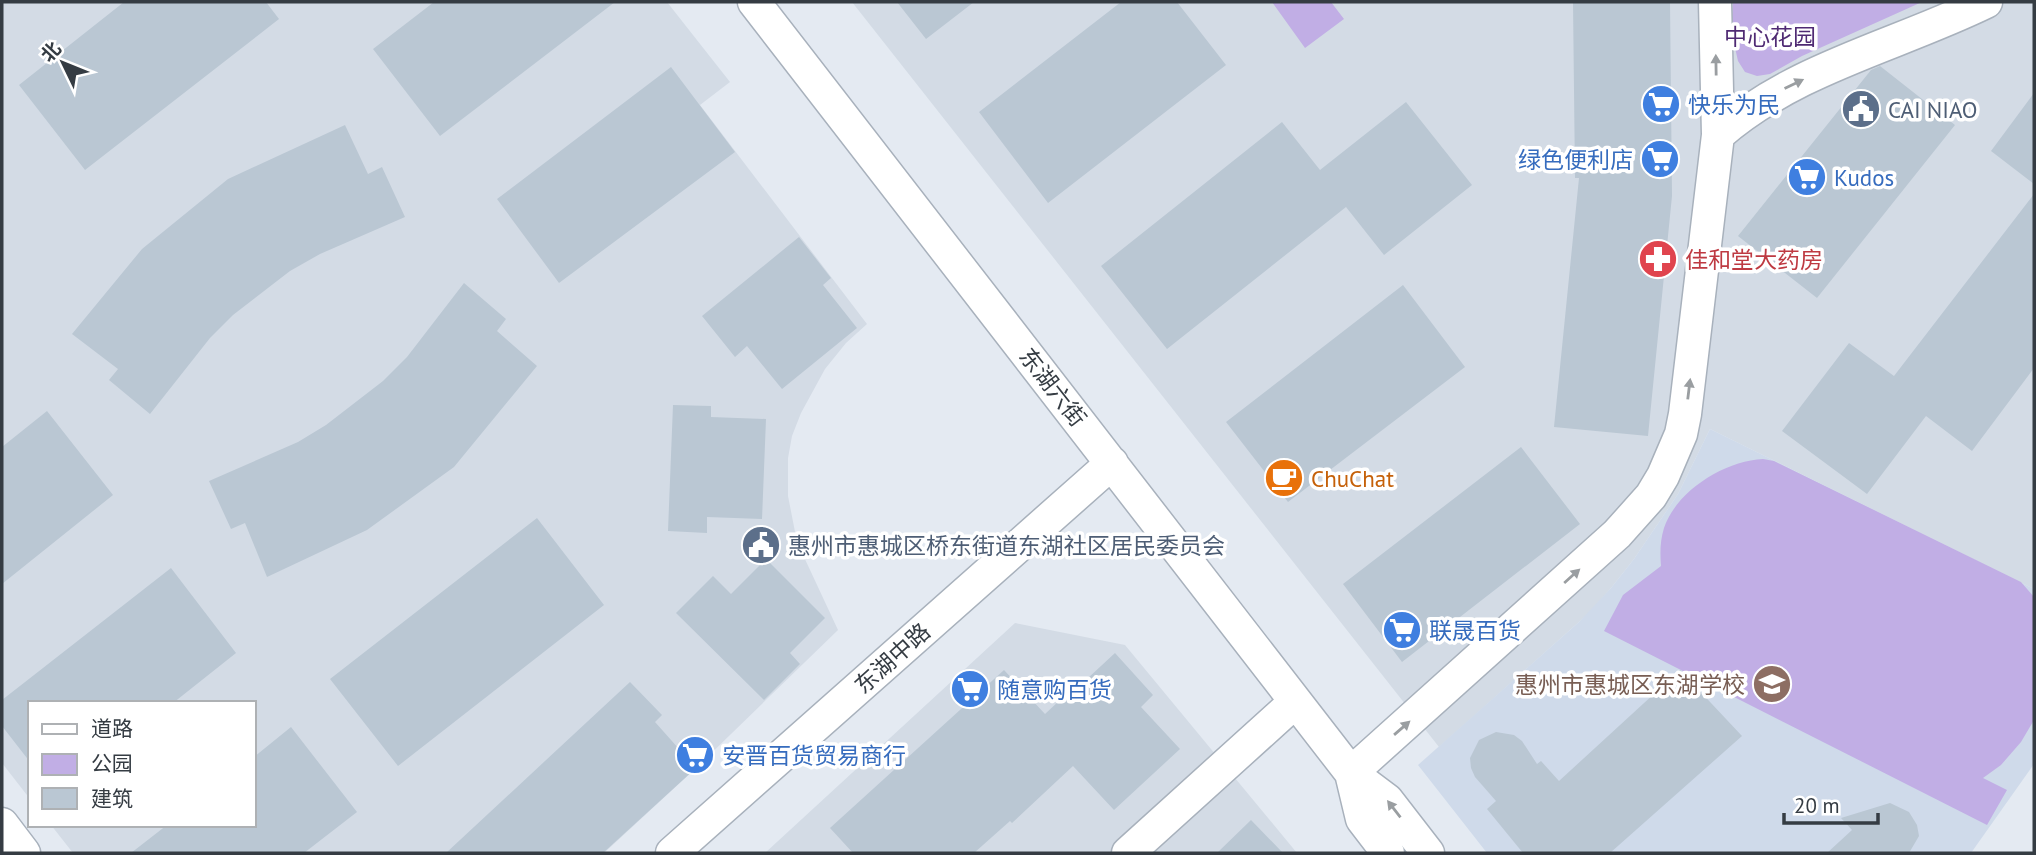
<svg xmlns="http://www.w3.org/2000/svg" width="2036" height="855" font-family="'PT Sans','Noto Sans SC',sans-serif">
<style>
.residential{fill:#d3dbe5}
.education{fill:#cfdaea}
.green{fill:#c1aee5}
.building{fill:#bac7d3}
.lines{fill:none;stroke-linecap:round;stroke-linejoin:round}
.minor-casing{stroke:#a8b1bc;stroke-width:35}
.minor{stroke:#fff;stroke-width:32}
.oneway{fill:#9a9ea1}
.labels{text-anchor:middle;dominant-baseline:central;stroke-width:7;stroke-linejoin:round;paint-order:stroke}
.park-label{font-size:23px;fill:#4f2a73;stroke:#fff}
.shop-label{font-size:23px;fill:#366cbe;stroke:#fff;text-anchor:start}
.service-label{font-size:23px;fill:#4e5e75;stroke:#fff;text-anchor:start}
.health-label{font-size:23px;fill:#be3a42;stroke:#fff;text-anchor:start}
.street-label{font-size:23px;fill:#353c43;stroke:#fff}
.food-label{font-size:23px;fill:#c56008;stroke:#fff;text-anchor:start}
.education-label{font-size:23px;fill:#785e54;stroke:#fff;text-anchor:end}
</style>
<rect width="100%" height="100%" fill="#e4eaf2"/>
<path class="residential" d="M 2,2 L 667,2 L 730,82 L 700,105 L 867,324 L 846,343 L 825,369 L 801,413 L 792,436 L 788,458 L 788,496 L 797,542 L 838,630 L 696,768 L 604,853 L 73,853 L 51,825 L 254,825 L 254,703 L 30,703 L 30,799 L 2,763 Z
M 852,2 L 2034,2 L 2034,589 L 1710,429 L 1678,494 L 1634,559 L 1611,588 L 1589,613 L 1439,747 Z
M 1015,623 L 1125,645 L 1297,853 L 765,853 Z"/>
<path class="education" d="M 1710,429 L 2034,589 L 2034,764 L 1971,853 L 1487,853 L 1418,765 L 1579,622 L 1611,588 L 1634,559 L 1678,494 Z"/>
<path class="green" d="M 1272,2 L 1331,2 L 1344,19 L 1305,48 Z
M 1733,2 L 1922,2 L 1802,56 L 1770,74 L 1757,76 L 1745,72 L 1738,61 L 1731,30 Z
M 1763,459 L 1774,461 L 2021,582 L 2034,597 L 2034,720 L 2021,742 L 2001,765 L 1983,778 L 2007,790 L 1987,825 L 1604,631 L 1623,595 L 1661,566 C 1660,553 1660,541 1664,528 C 1677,490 1725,461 1763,459 Z"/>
<path class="building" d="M 124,2 L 266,2 L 279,19 L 85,170 L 19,85 Z
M 434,2 L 615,2 L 440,136 L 373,49 Z
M 897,2 L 974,2 L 926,39 Z
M 1121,2 L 1177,2 L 1226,65 L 1048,203 L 979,112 Z
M 1573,2 L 1670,2 L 1672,196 L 1648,436 L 1554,427 L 1579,178 L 1575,178 Z
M 1880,66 L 1955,125 L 1817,298 L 1738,236 L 1871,70 Z
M 671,67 L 735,152 L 559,283 L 497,199 Z
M 2034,93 L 2034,184 L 1991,151 Z
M 1406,102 L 1472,185 L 1384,255 L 1346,207 L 1167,349 L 1101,266 L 1282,122 L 1320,170 Z
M 345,125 L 368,174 L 382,167 L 405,217 L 320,254 L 290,271 L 233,315 L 210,338 L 150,414 L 109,380 L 118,369 L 72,334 L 142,249 L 228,179 Z
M 2034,194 L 2034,368 L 1972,451 L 1926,416 L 1867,494 L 1782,431 L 1849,343 L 1894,376 Z
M 799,237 L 831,278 L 823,285 L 857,328 L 782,389 L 747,346 L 735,357 L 702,316 Z
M 464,283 L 506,319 L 497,331 L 537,366 L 454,467 L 367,530 L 267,577 L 245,523 L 231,529 L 209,481 L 298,442 L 326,425 L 383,381 L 407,357 Z
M 1403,285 L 1465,367 L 1288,502 L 1226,422 Z
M 673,405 L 711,406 L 711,417 L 766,419 L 762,519 L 707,517 L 707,533 L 668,531 Z
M 47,411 L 113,495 L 2,584 L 2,447 Z
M 1521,447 L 1580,524 L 1402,662 L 1343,584 Z
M 537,518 L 604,605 L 398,766 L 330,679 Z
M 766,559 L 825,618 L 790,653 L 800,664 L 764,700 L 676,613 L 713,576 L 731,594 Z
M 171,568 L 236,653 L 173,703 L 30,703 L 30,762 L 2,726 L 2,700 Z
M 1115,653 L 1153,695 L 1141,707 L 1180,749 L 1114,810 L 1073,766 L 1012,823 L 1010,821 L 974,853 L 853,853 L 830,828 L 1004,670 L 1045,714 L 1059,701 L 1061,703 Z
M 1680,670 L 1742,736 L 1610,853 L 1523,853 L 1487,809 L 1496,801 L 1475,777 L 1471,768 L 1470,758 L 1479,740 L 1496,732 L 1514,735 L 1522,741 L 1537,764 L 1541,761 L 1559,781 Z
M 630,682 L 662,715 L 655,722 L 696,768 L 603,853 L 446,853 Z
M 291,727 L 357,812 L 304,853 L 131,853 L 167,825 L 254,825 L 254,757 Z
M 1890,803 L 1909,812 L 1917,825 L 1919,836 L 1909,853 L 1827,853 L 1852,830 L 1841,818 Z
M 1251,820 L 1283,853 L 1217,853 Z"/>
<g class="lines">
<g class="minor-casing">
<path id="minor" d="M 754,2 L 1351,773 L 1387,800 L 1428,853
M 1718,135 C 1794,68 1896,46 1986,2
M 1351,773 L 1617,534 L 1651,496 L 1663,476 L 1681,434 L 1685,414 L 1718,135 L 1715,2
M 1351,773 L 1362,819 L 1388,853
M 2,824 L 24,853
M 672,853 L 1112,463
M 1128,853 L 1295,702"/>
</g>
<use href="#minor" class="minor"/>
</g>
<defs><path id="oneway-solid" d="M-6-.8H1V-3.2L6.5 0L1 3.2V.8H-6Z" transform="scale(1.75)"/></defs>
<g class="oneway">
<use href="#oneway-solid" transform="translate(1716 65) rotate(-91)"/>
<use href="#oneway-solid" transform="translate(1794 84) rotate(-26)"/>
<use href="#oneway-solid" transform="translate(1689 389) rotate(-83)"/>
<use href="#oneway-solid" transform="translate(1572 576) rotate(-42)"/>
<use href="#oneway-solid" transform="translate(1402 728) rotate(-41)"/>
<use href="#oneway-solid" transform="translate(1394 809) rotate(-128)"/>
</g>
<defs>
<g id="supermarket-disc" transform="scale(2.0125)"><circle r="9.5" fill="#3f7fe0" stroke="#fff"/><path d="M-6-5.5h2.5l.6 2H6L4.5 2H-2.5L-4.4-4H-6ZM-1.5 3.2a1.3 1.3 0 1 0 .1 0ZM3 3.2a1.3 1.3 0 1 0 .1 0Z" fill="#fff"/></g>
<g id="civic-disc" transform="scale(2.0125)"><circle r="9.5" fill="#5c6f8a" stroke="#fff"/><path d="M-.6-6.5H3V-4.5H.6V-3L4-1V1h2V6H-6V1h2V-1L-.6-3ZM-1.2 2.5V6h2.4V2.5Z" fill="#fff"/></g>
<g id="pharmacy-disc" transform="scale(2.0125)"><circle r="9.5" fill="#e0444e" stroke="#fff"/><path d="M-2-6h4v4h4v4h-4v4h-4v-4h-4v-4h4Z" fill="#fff"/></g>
<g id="cafe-disc" transform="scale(2.0125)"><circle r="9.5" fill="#e8710a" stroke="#fff"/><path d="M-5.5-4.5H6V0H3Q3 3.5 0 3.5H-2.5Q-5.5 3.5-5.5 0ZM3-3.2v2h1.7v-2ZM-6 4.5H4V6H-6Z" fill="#fff"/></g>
<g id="school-disc" transform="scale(2.0125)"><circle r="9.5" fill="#8d6e63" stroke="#fff"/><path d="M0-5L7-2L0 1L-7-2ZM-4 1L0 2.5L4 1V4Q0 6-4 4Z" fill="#fff"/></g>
</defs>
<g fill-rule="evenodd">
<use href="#supermarket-disc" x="1661" y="104"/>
<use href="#civic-disc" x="1861" y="109"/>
<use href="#supermarket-disc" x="1660" y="159"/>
<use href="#supermarket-disc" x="1807" y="177"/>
<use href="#pharmacy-disc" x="1658" y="259"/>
<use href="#cafe-disc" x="1284" y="478"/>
<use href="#civic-disc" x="761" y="545"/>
<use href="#supermarket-disc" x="1402" y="630"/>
<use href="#school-disc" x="1772" y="684"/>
<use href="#supermarket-disc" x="970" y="689"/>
<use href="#supermarket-disc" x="695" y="755"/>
</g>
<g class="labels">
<g class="park-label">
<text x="1770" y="36">中心花园</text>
</g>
<g class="shop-label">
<text x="1688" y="104">快乐为民</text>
<text x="1633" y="159" text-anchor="end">绿色便利店</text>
<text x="1834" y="177">Kudos</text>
<text x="1429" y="630">联晟百货</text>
<text x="997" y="689">随意购百货</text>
<text x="722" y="755">安晋百货贸易商行</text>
</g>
<g class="service-label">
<text x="1888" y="109">CAI NIAO</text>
<text x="788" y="545">惠州市惠城区桥东街道东湖社区居民委员会</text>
</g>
<g class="health-label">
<text x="1685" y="259">佳和堂大药房</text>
</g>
<g class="street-label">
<text transform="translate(1053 387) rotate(52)">东湖六街</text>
<text transform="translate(892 658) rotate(-42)">东湖中路</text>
</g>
<g class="food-label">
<text x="1311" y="478">ChuChat</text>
</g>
<g class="education-label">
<text x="1745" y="684">惠州市惠城区东湖学校</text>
</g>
</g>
<rect width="2036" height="855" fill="none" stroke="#353c43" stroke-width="7"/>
<rect x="28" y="701" width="228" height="126" fill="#ffffff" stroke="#aeb1b4" stroke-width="2"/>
<rect x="42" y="724" width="35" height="10" fill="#ffffff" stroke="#aeb1b4" stroke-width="2"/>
<text x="91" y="736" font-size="21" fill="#353c43">道路</text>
<rect x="42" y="754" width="35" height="21" fill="#c1aee5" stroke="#aeb1b4" stroke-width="2"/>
<text x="91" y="771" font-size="21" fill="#353c43">公园</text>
<rect x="42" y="788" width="35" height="21" fill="#bac7d3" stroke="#aeb1b4" stroke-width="2"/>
<text x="91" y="806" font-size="21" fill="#353c43">建筑</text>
<g transform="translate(63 63) rotate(313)" stroke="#ffffff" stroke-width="5" paint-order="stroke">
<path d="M0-5L12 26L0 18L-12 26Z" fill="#353c43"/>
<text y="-10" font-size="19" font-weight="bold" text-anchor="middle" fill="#353c43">北</text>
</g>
<path d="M1784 813v10h94v-10" fill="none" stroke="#353c43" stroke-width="3.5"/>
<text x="1794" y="813" font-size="21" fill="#353c43" stroke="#ffffff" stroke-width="5" paint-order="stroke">20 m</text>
</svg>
